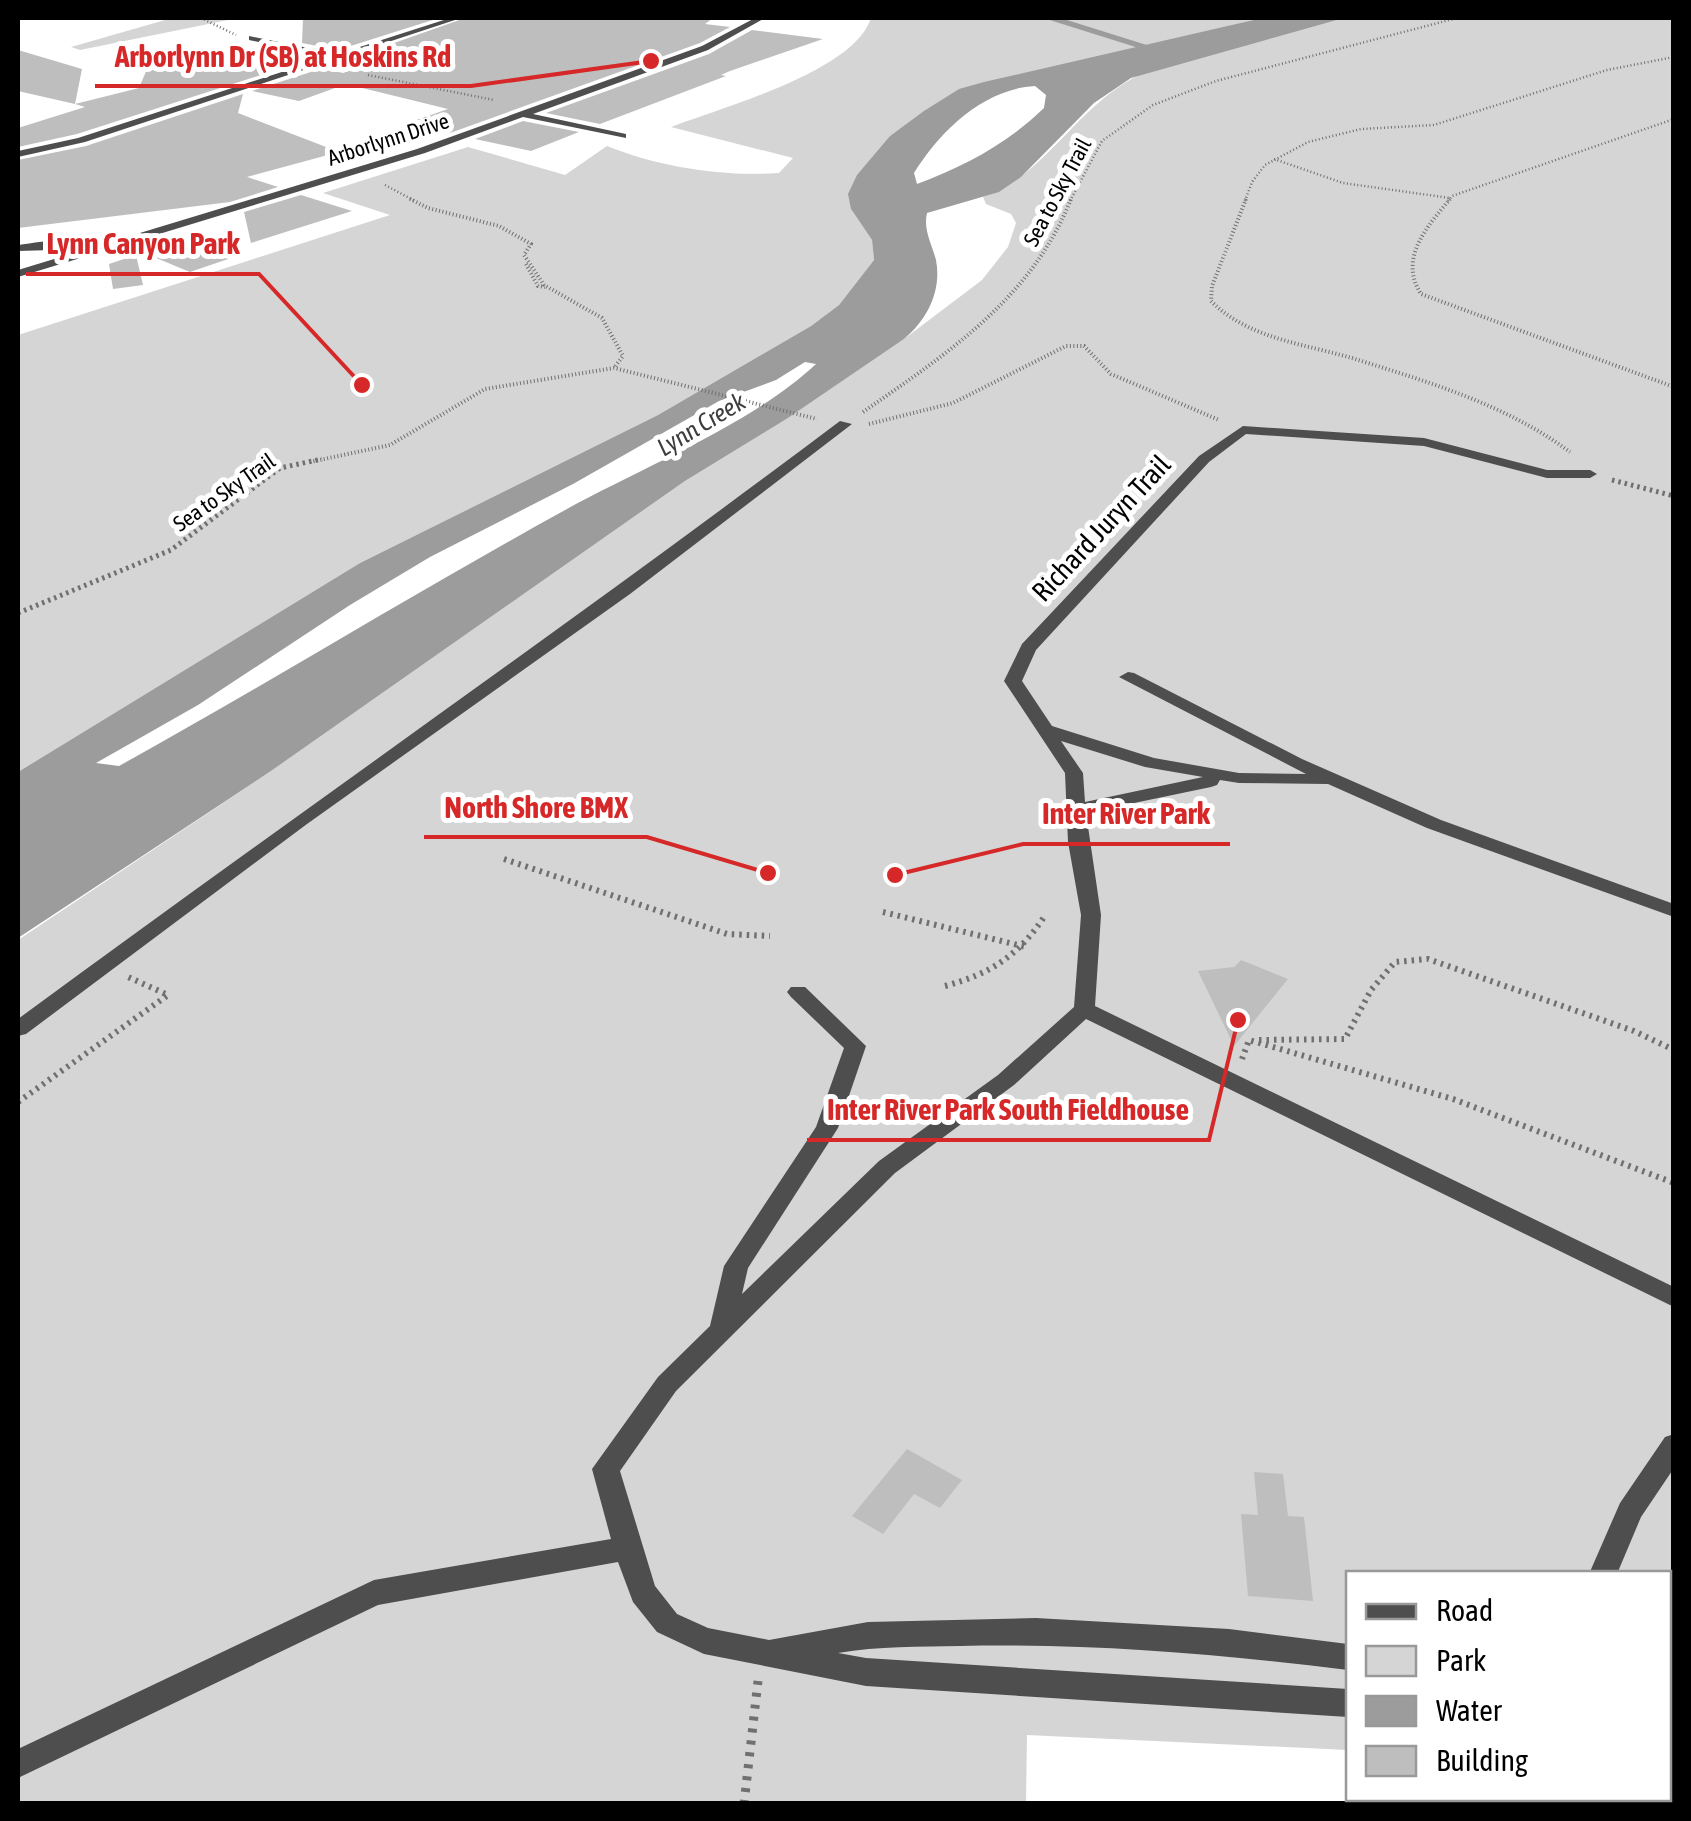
<svg xmlns="http://www.w3.org/2000/svg" width="1691" height="1821" font-family="'Asap Condensed',sans-serif">
<style>
.green{fill:#d5d5d5}
.water{fill:#9c9c9c;fill-rule:evenodd}
.lines{fill:none;stroke-linecap:round;stroke-linejoin:round}
.stream{stroke:#9c9c9c;stroke-width:5}
.building{fill:#bebebe}
.path-far4{stroke:#707070;stroke-width:2.5;stroke-dasharray:1 2.5;stroke-linecap:butt}
.path-far3{stroke:#707070;stroke-width:4;stroke-dasharray:1 2.5;stroke-linecap:butt}
.path-far2{stroke:#707070;stroke-width:5;stroke-dasharray:2.5 4;stroke-linecap:butt}
.path-far1{stroke:#707070;stroke-width:6;stroke-dasharray:2.5 5;stroke-linecap:butt}
.path{stroke:#707070;stroke-width:9;stroke-dasharray:4 8;stroke-linecap:butt}
.service{fill:#4e4e4e;fill-rule:evenodd}
.minor{fill:#4e4e4e;fill-rule:evenodd}
.labels{text-anchor:middle;dominant-baseline:central;stroke-width:10;stroke-linejoin:round;paint-order:stroke}
.far-street-label{font-size:22px;fill:#000;stroke:#fff}
.far-water-label{font-size:25px;font-style:italic;fill:#3d3d3d;stroke:#fff}
.street-label{font-size:28px;fill:#000;stroke:#fff}
.leader{fill:none;stroke:#d62828;stroke-width:4}
.callout-dot{fill:#d62828;stroke:#fff;stroke-width:4}
.callout-label{font-size:30px;text-anchor:middle;font-weight:bold;fill:#d62828;stroke:#fff;stroke-width:10;stroke-linejoin:round;paint-order:stroke}
</style>
<rect width="100%" height="100%" fill="#fff"/>
<path class="green" d="M 172,18 L 238,18 L 80,50 L 71,47 Z
M 871,18 L 1262,18 L 959,90 L 890,136 L 851,209 L 872,240 L 874,260 L 839,305 L 811,326 L 658,415 L 360,563 L 18,772 L 18,335 L 390,215 L 323,193 L 468,147 L 565,175 L 607,146 C 659,167 723,177 779,173 L 793,158 L 671,127 C 722,107 854,72 871,18 Z
M 1344,18 L 1673,18 L 1673,1803 L 1562,1804 L 1550,1799 L 1668,1798 L 1668,1574 L 1348,1574 L 1348,1750 L 1027,1735 L 1026,1804 L 18,1803 L 18,940 L 271,771 L 685,481 L 788,418 L 904,339 L 982,280 L 1008,247 L 1016,223 L 1011,214 L 986,204 L 983,197 C 1049,175 1080,96 1153,69 Z"/>
<path class="water" d="M 1262,18 L 1344,18 L 1131,78 L 1094,103 L 1021,177 L 999,192 L 927,213 C 923,230 932,244 936,260 C 942,291 927,320 904,339 L 788,418 L 685,481 L 271,771 L 18,938 L 18,772 L 360,563 L 658,415 L 811,326 L 839,305 L 874,260 L 872,240 L 851,209 L 848,194 L 857,175 L 890,136 L 924,111 L 959,89 L 984,82 ZM 1035,86 L 1046,95 L 1044,108 C 1008,143 965,166 917,184 L 914,173 C 940,131 983,89 1035,86 ZM 805,362 L 816,364 C 752,424 645,466 567,509 C 416,592 269,683 119,766 L 96,763 L 198,705 L 350,605 L 430,557 L 573,484 L 719,401 L 776,380 Z"/>
<g class="lines">
<path class="stream" d="M 1052,18 L 1157,51"/>
</g>
<path class="building" d="M 303,18 L 439,18 L 338,50 L 302,43 Z
M 465,18 L 713,18 L 705,24 L 730,27 L 700,43 L 450,133 L 405,124 L 448,109 L 346,84 L 299,101 L 252,91 L 320,69 L 344,73 L 351,67 L 343,61 Z
M 752,30 L 823,39 L 730,71 L 721,75 L 726,76 L 600,124 L 546,113 L 709,54 Z
M 18,50 L 82,69 L 75,104 L 18,91 Z
M 302,55 L 314,58 L 77,134 L 18,147 L 18,128 L 85,107 L 75,104 L 139,88 L 147,69 L 302,61 Z
M 243,94 L 238,113 L 339,152 L 247,177 L 278,187 L 230,202 L 18,228 L 18,160 L 86,146 Z
M 523,121 L 579,132 L 531,151 L 475,139 Z
M 301,195 L 352,211 L 251,243 L 244,212 Z
M 193,238 L 237,256 L 190,272 L 144,253 Z
M 136,255 L 143,285 L 113,289 L 109,264 Z
M 1241,960 L 1288,979 L 1234,1046 L 1198,971 L 1234,967 Z
M 907,1449 L 962,1480 L 940,1508 L 914,1494 L 883,1534 L 852,1516 Z
M 1254,1472 L 1283,1474 L 1288,1516 L 1304,1517 L 1313,1601 L 1248,1596 L 1241,1514 L 1258,1515 Z"/>
<g class="lines">
<path class="path-far4" d="M 201,18 L 236,35
M 368,75 L 494,100
M 1274,159 L 1343,183 L 1450,198
M 385,185 L 415,201
M 1070,201 L 1102,141 L 1153,105 L 1216,81 L 1457,18
M 1245,201 L 1252,182 L 1265,165 L 1308,142 L 1361,129 L 1434,125 L 1607,70 L 1674,57
M 1448,201 L 1452,196 L 1674,119"/>
<path class="path-far3" d="M 410,199 L 428,208 L 499,226 L 531,244 L 524,255 L 544,285 L 602,318 L 623,356 L 614,368
M 1246,199 L 1212,286 L 1211,301 C 1247,338 1304,344 1352,358 C 1428,382 1505,404 1570,452
M 1450,199 C 1427,227 1398,258 1421,294 L 1674,387
M 526,264 L 538,286 L 545,287
M 863,412 C 948,353 1032,298 1071,199
M 869,424 L 953,403 L 1066,346 L 1084,346 L 1111,374 L 1219,420
M 310,462 L 390,445 L 485,389 L 614,368 L 817,419"/>
<path class="path-far2" d="M 1612,480 L 1674,496
M 18,613 L 171,550 L 280,468 L 322,459"/>
<path class="path-far1" d="M 504,859 L 727,934 L 770,936
M 883,912 L 1026,947
M 945,986 C 990,974 1018,956 1044,917
M 1259,1040 L 1345,1039 L 1371,990 L 1395,962 L 1428,959 L 1634,1031 L 1674,1050
M 1242,1059 L 1249,1040 L 1453,1099 L 1674,1183
M 18,1102 L 168,995 L 128,977"/>
<path class="path" d="M 744,1804 L 758,1681"/>
<path class="service" d="M 320,59 L 345,65 L 347,67 L 342,70 L 317,64 Z
M 840,421 L 852,424 L 630,594 L 307,824 L 26,1034 L 18,1036 L 18,1019 C 291,818 569,625 840,421 Z
M 1243,426 L 1424,438 L 1547,470 L 1590,470 L 1597,474 L 1590,478 L 1547,478 L 1424,446 L 1246,434 L 1209,462 L 1036,650 L 1022,681 L 1052,726 L 1154,758 L 1239,773 L 1306,774 L 1119,677 L 1128,672 L 1134,673 L 1302,759 L 1441,820 L 1674,904 L 1674,917 L 1427,828 L 1328,784 L 1239,783 L 1220,780 L 1217,785 L 1211,787 L 1086,813 L 1101,915 L 1095,1006 L 1674,1287 L 1674,1307 L 1086,1019 L 1014,1085 L 895,1173 L 676,1391 L 620,1471 L 655,1586 L 677,1614 L 708,1628 L 769,1640 L 868,1622 L 1036,1618 L 1229,1629 L 1348,1644 L 1348,1670 C 1219,1654 1090,1643 960,1646 C 919,1647 879,1646 838,1653 L 866,1658 L 1348,1689 L 1348,1717 L 866,1686 L 704,1654 L 657,1632 L 633,1602 L 618,1562 L 378,1605 L 18,1778 L 18,1749 L 374,1580 L 611,1539 L 592,1469 L 658,1377 L 710,1326 L 724,1266 L 816,1127 L 844,1048 L 791,997 L 787,992 L 791,987 L 805,987 L 866,1046 L 838,1128 L 748,1268 L 742,1294 L 879,1161 L 998,1075 L 1074,1007 L 1081,915 L 1068,842 L 1065,773 L 1004,681 L 1022,644 L 1199,456 ZM 1061,741 L 1145,767 L 1203,777 L 1085,802 L 1083,773 Z"/>
<path class="minor" d="M 450,18 L 461,18 L 85,142 L 18,157 L 18,151 L 78,138 L 328,57 L 249,40 L 249,36 L 338,54 Z
M 755,18 L 765,18 L 708,50 L 533,114 L 626,134 L 626,138 L 523,117 L 425,153 L 18,277 L 18,270 L 87,249 L 18,251 L 18,245 C 42,242 76,235 97,246 L 417,149 L 702,46 Z
M 1674,1434 L 1674,1468 L 1641,1517 L 1617,1574 L 1589,1574 L 1620,1503 L 1665,1437 Z
M 1508,1798 L 1539,1798 L 1538,1804 L 1506,1804 Z
M 1554,1798 L 1585,1798 L 1587,1804 L 1556,1804 Z"/>
</g>
<g class="labels">
<g class="far-street-label">
<text transform="translate(388 139) rotate(-18)">Arborlynn Drive</text>
<text transform="translate(1057 192) rotate(-62)">Sea to Sky Trail</text>
<text transform="translate(224 492) rotate(-35)">Sea to Sky Trail</text>
</g>
<g class="far-water-label">
<text transform="translate(701 424) rotate(-31)">Lynn Creek</text>
</g>
<g class="street-label">
<text transform="translate(1101 528) rotate(-47)">Richard Juryn Trail</text>
</g>
</g>
<path class="leader" d="M651 61L471 86H95M362 385L259 274H26M768 873L647 837H424M895 875L1023 844H1230M1238 1020L1209 1140H807"/>
<g class="callout-dot">
<circle cx="651" cy="61" r="10"/>
<circle cx="362" cy="385" r="10"/>
<circle cx="768" cy="873" r="10"/>
<circle cx="895" cy="875" r="10"/>
<circle cx="1238" cy="1020" r="10"/>
</g>
<g class="callout-label">
<text x="283" y="67">Arborlynn Dr (SB) at Hoskins Rd</text>
<text x="143" y="254">Lynn Canyon Park</text>
<text x="536" y="818">North Shore BMX</text>
<text x="1126" y="824">Inter River Park</text>
<text x="1008" y="1120">Inter River Park South Fieldhouse</text>
</g>
<rect width="1691" height="1821" fill="none" stroke="#000000" stroke-width="40"/>
<rect x="1346" y="1571" width="325" height="230" fill="#ffffff" stroke="#999999" stroke-width="2.5"/>
<rect x="1366" y="1604" width="50" height="15" fill="#4e4e4e" stroke="#999999" stroke-width="2.5"/>
<text x="1436" y="1621" font-size="30" fill="#000000">Road</text>
<rect x="1366" y="1646" width="50" height="30" fill="#d5d5d5" stroke="#999999" stroke-width="2.5"/>
<text x="1436" y="1671" font-size="30" fill="#000000">Park</text>
<rect x="1366" y="1696" width="50" height="30" fill="#9c9c9c" stroke="#999999" stroke-width="2.5"/>
<text x="1436" y="1721" font-size="30" fill="#000000">Water</text>
<rect x="1366" y="1746" width="50" height="30" fill="#bebebe" stroke="#999999" stroke-width="2.5"/>
<text x="1436" y="1771" font-size="30" fill="#000000">Building</text>
</svg>
